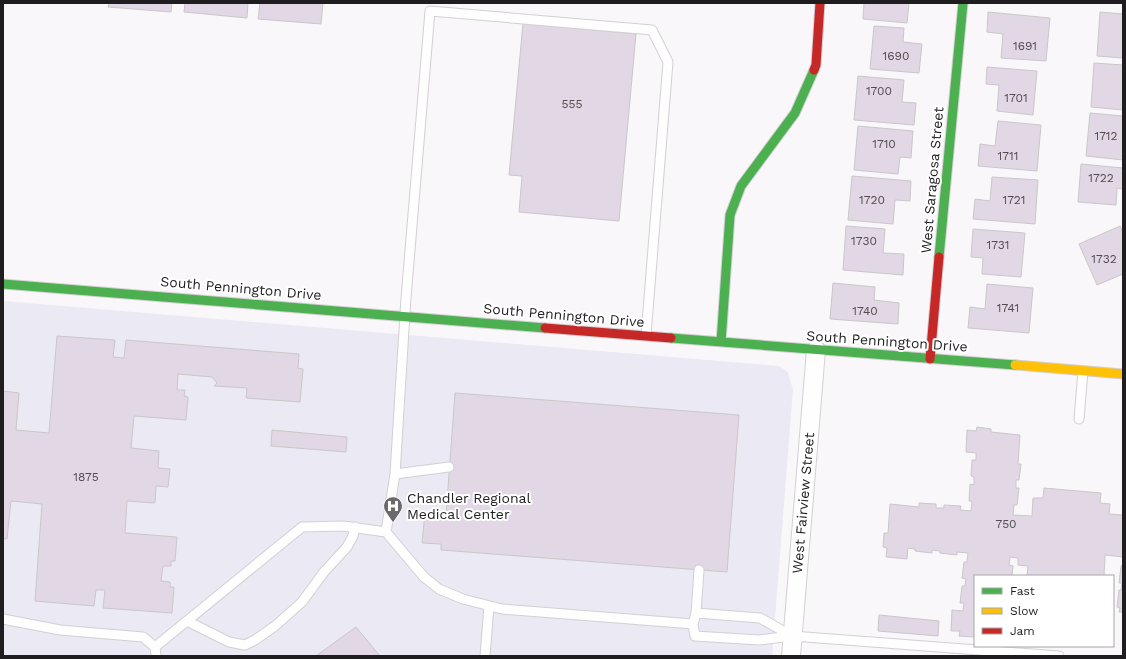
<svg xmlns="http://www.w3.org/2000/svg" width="1126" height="659" font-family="'Work Sans',sans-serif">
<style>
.medical{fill:#ebe9f3}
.building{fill:#e2d7e4;stroke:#cac7ca}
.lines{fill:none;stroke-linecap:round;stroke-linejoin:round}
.lane-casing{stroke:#d2d0d2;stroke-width:11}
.street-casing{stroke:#d2d0d2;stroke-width:20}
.fast-casing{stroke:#d2d0d2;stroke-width:11}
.slow-casing{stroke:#d2d0d2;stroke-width:11}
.jam-casing{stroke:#d2d0d2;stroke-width:11}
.lane{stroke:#fefefe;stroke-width:9}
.street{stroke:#fefefe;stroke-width:18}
.fast{stroke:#4caf50;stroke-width:9}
.slow{stroke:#ffc107;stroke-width:9}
.jam{stroke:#c62828;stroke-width:9}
.labels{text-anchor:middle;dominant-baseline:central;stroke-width:4;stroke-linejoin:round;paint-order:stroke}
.number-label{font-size:12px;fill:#504c50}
.street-label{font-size:14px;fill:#1f1d1f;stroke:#fff}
.poi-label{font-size:14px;fill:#1f1d1f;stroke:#fff;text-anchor:start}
</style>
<rect width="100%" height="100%" fill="#faf7fb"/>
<path class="medical" d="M 3,301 L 779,366 L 788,372 L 793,390 L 772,656 L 3,656 Z"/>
<path class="building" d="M 109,3 L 172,3 L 171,12 L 108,7 Z
M 185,3 L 248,3 L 247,18 L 184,12 Z
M 260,3 L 323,3 L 321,24 L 258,19 Z
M 864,3 L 909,3 L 907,23 L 863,19 Z
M 988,12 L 1050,18 L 1046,61 L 1001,58 L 1003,34 L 987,32 Z
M 1100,12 L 1123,14 L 1123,58 L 1097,56 Z
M 523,23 L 636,34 L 619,221 L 519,212 L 522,176 L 509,175 Z
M 874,26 L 904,28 L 903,42 L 922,44 L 919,73 L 870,69 Z
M 1094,63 L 1123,65 L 1123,110 L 1091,107 Z
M 987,67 L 1037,71 L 1033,115 L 997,111 L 999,85 L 986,84 Z
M 858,76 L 904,80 L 902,102 L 916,103 L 914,125 L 854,120 Z
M 1090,113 L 1123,116 L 1123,160 L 1086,156 Z
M 998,121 L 1041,125 L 1037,171 L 978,166 L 980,144 L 995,146 Z
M 858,126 L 913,131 L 911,158 L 900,157 L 898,174 L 854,170 Z
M 1081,164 L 1123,168 L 1123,189 L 1117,188 L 1116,205 L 1078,202 Z
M 852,176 L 911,181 L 910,201 L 895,200 L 893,224 L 848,220 Z
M 992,177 L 1038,180 L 1035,224 L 973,219 L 975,199 L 990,201 Z
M 846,226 L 885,229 L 883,253 L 904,254 L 903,275 L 843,270 Z
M 1120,226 L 1123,233 L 1123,274 L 1097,285 L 1079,244 Z
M 973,229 L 1025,233 L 1021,277 L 982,274 L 983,258 L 971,257 Z
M 833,283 L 875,287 L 874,300 L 899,303 L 898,324 L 830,319 Z
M 987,284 L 1033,288 L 1029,333 L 968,328 L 970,307 L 985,309 Z
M 57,336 L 115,340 L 113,357 L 124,358 L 126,340 L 299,354 L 298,368 L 303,369 L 300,402 L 246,398 L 247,388 L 214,386 L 217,383 L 212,377 L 178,374 L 177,390 L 185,390 L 184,396 L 188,397 L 186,420 L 134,416 L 131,448 L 159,451 L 158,468 L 170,469 L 168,487 L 156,486 L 155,503 L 127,501 L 125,533 L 177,537 L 175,561 L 171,561 L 171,566 L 163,566 L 161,581 L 170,582 L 170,587 L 174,587 L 172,613 L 103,608 L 105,590 L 96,590 L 94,606 L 35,601 L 42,504 L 11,501 L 7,539 L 3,538 L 3,391 L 19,393 L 16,430 L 49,433 Z
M 455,393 L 739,415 L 727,572 L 441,550 L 441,544 L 422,543 L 425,513 L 446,515 Z
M 977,427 L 991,429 L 991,432 L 1020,435 L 1018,464 L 1021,464 L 1019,480 L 1016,480 L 1016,488 L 1019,488 L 1017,505 L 1014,505 L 1013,515 L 1032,516 L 1033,498 L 1043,498 L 1044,488 L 1101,493 L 1100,503 L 1110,504 L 1109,514 L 1123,515 L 1123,557 L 1105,555 L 1104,576 L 1027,576 L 1028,566 L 1018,565 L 1018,558 L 1010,557 L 1009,565 L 1013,566 L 1012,576 L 975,576 L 975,637 L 959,636 L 960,631 L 951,631 L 952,610 L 963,611 L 964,603 L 960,603 L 962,586 L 965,586 L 966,579 L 962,578 L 964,562 L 967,562 L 968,553 L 957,552 L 957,555 L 940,553 L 940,551 L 932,550 L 932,553 L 915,551 L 915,549 L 908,548 L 907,559 L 886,557 L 887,548 L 883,547 L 884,533 L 888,533 L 890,504 L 919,507 L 919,503 L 936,504 L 936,508 L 944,508 L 944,505 L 961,506 L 960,510 L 971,511 L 972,501 L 969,501 L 970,484 L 974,485 L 974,477 L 971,476 L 972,460 L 976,460 L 976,453 L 966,452 L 967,430 L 976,431 Z
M 272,430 L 347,437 L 346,452 L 271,446 Z
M 1123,564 L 1123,612 L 1119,612 L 1120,608 L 1117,607 L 1119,590 L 1121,590 L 1122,583 L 1119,583 L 1121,566 Z
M 879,615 L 939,621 L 938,636 L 878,631 Z
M 356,627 L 380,656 L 316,656 Z"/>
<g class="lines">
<g class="lane-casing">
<path id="lane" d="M 1079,419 L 1083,371
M 395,474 L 449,467
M 386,532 L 424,577 L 439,589 L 463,599 L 502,609 L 693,624
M 699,570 L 696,613 L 693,624 L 695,636 L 759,640 L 792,636 L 1059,656
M 696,613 L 760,618 L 792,636
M 3,619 L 60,630 L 143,637 L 155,647 L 156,656
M 187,621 L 229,642 L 245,645 L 255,640 L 275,626 L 302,602 L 324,572 L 347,547 L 353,536 L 355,527
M 155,647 L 302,527 L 343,526 L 386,532 L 395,474 L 406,298 L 430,11 L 652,30 L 668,62 L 646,335
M 485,656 L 489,606"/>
</g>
<g class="street-casing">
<path id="street" d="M 791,656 L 816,350"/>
</g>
<g class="fast-casing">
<path id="fast" d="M 939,257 L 963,3
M 3,284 L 545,328
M 671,338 L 1015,365
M 721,342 L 730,215 L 741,186 L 795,113 L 814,70"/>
</g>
<g class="slow-casing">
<path id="slow" d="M 1015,365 L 1123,374"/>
</g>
<g class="jam-casing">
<path id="jam" d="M 814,70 L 816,65 L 820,3
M 545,328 L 671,338
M 930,359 L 939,257"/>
</g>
<use href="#lane" class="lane"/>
<use href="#street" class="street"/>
<use href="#fast" class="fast"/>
<use href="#slow" class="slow"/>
<use href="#jam" class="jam"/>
</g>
<defs>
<g id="hospital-pin" transform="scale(1)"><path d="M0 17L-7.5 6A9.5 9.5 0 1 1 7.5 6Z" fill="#6c696c" stroke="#fff"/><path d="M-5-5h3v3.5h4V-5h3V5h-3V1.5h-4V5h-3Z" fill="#fff"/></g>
</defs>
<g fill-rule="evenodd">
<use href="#hospital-pin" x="393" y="506"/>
</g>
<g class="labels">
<g class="number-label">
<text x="1025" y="46">1691</text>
<text x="896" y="56">1690</text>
<text x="879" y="91">1700</text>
<text x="1016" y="98">1701</text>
<text x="572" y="104">555</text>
<text x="1106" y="136">1712</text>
<text x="884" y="144">1710</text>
<text x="1008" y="156">1711</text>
<text x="1101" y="178">1722</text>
<text x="872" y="200">1720</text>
<text x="1014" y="200">1721</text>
<text x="864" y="241">1730</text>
<text x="998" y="245">1731</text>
<text x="1104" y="259">1732</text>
<text x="1008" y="308">1741</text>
<text x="865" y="311">1740</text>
<text x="86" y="477">1875</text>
<text x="1006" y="524">750</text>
</g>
<g class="street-label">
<text transform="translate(932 180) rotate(-85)">West Saragosa Street</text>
<text transform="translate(241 288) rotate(5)">South Pennington Drive</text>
<text transform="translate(564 315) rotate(5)">South Pennington Drive</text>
<text transform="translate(887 341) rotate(4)">South Pennington Drive</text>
<text transform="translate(803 503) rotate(-85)">West Fairview Street</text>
</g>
<g class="poi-label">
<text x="407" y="498">Chandler Regional<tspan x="407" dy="16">Medical Center</tspan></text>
</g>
</g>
<rect width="1126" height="659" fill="none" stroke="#1f1d1f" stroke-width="8"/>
<rect x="974" y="575" width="140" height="72" fill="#ffffff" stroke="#a5a5a5"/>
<rect x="982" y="588" width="20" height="6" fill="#4caf50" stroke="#a5a5a5"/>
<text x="1010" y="595" font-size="12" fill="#1f1d1f">Fast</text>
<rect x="982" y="608" width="20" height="6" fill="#ffc107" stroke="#a5a5a5"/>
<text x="1010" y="615" font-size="12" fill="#1f1d1f">Slow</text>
<rect x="982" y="628" width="20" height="6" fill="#c62828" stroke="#a5a5a5"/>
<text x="1010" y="635" font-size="12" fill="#1f1d1f">Jam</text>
</svg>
